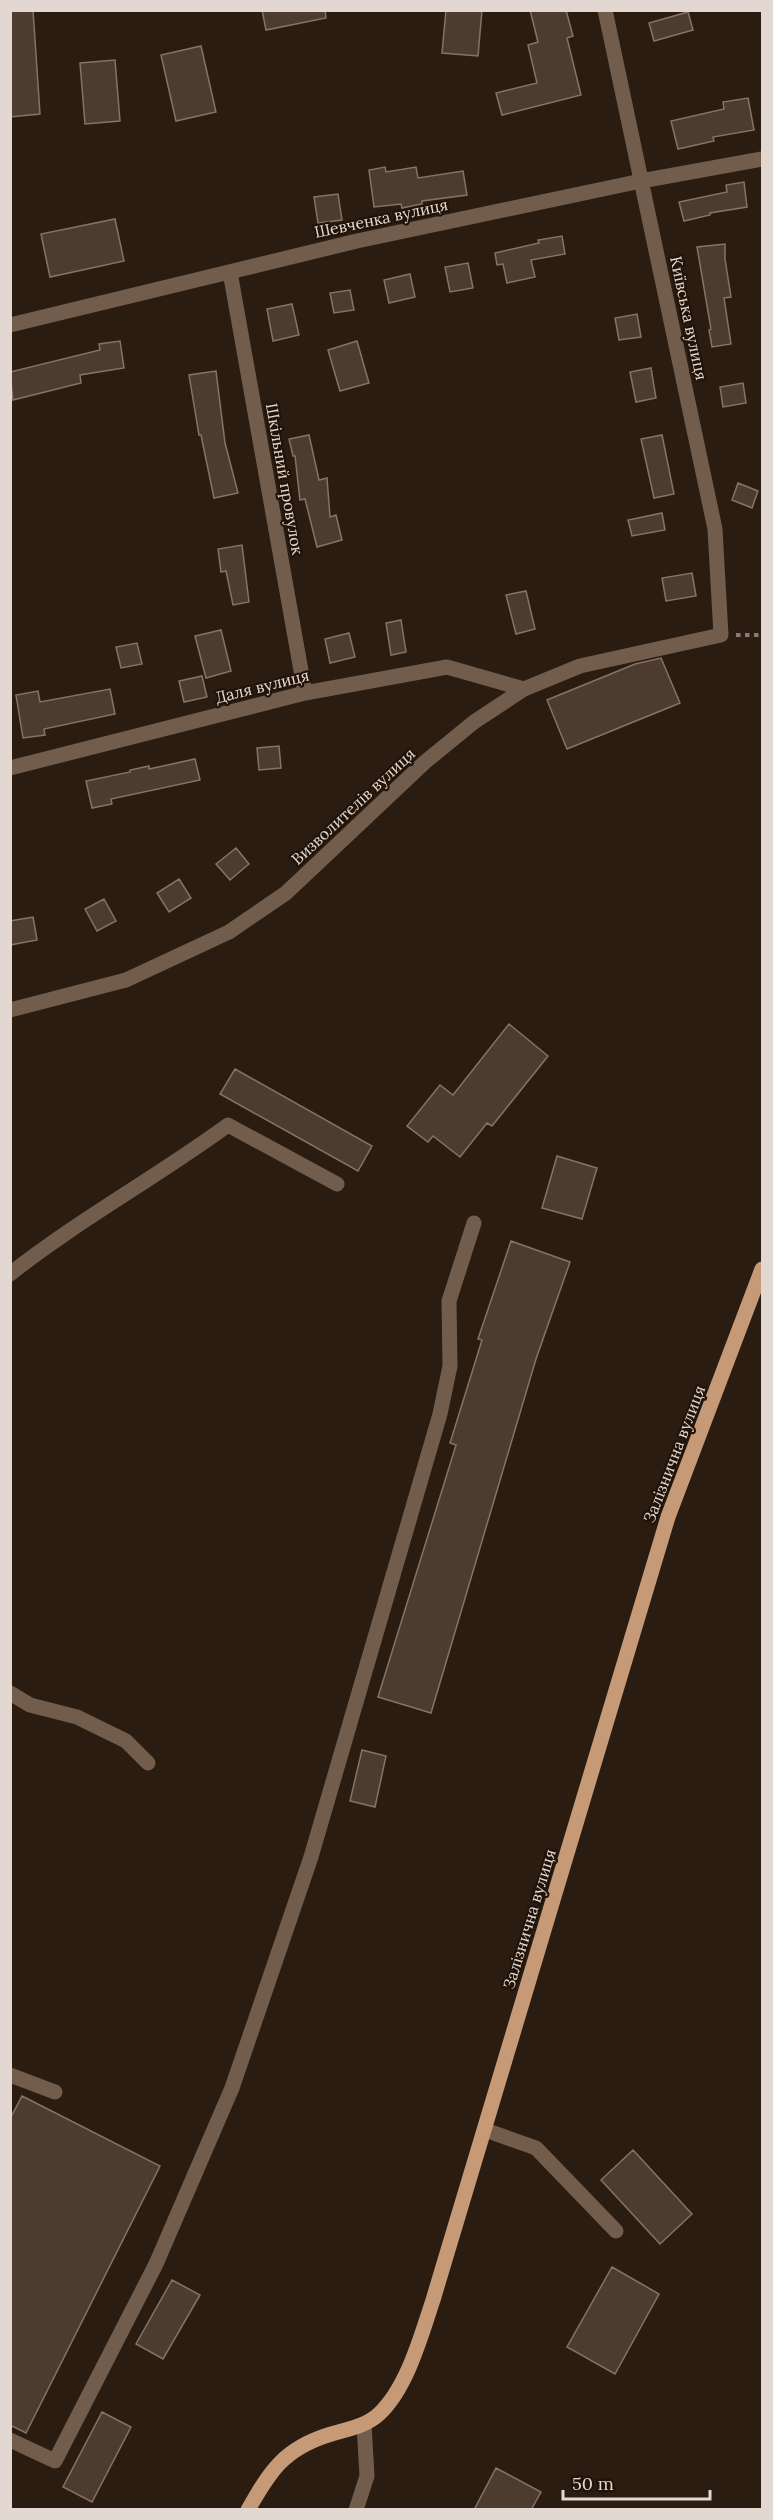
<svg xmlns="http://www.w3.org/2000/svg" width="773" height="2520" font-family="Lora,serif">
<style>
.building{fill:#4c3c30;stroke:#857366;stroke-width:1.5}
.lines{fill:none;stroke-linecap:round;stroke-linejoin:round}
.path{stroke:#887b72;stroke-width:4;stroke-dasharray:4.5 4.5;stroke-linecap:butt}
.minor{stroke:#725d4c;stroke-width:15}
.major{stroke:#c69a77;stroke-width:15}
.labels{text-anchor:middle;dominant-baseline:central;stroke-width:4.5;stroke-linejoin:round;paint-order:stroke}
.street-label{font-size:16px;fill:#e3d8d1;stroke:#211308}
</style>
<rect width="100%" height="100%" fill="#2b1c11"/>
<path class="building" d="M 10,10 L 33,10 L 40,114 L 10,117 Z
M 262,10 L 325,10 L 326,18 L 266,30 Z
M 446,10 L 482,10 L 478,56 L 442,53 Z
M 530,10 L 566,10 L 573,36 L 567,38 L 581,95 L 502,115 L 496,93 L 537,83 L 528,45 L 538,42 Z
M 688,12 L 693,30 L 654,41 L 649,23 Z
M 201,46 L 216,112 L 176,121 L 161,55 Z
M 115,60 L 120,121 L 85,124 L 80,63 Z
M 748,98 L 754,130 L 713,137 L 714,141 L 678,149 L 671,121 L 724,109 L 723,102 Z
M 385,167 L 386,172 L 416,167 L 418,178 L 463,171 L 467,195 L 422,201 L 422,204 L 402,208 L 401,204 L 374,207 L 369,170 Z
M 744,182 L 747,207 L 710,213 L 710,215 L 684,221 L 679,202 L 727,192 L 726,185 Z
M 338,194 L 342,220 L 318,223 L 314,197 Z
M 115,219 L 124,261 L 50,277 L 41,234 Z
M 562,236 L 565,254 L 531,260 L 535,277 L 507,283 L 503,264 L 497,265 L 495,253 L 539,243 L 538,240 Z
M 725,244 L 725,259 L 731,297 L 724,298 L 731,344 L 712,347 L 709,330 L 711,329 L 697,247 Z
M 468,263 L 473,288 L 450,292 L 445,267 Z
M 410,274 L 415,297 L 389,303 L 384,280 Z
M 350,290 L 354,310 L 334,313 L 330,293 Z
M 292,304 L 299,335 L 273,341 L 267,309 Z
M 637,314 L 641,337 L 619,340 L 615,318 Z
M 120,341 L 124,368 L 80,375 L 81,383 L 13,400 L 10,372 L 100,350 L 99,344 Z
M 357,341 L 369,383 L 340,391 L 328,350 Z
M 651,368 L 656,398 L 636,402 L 630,372 Z
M 216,371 L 225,443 L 238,493 L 214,498 L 201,435 L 199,435 L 189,375 Z
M 743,383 L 746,403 L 723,407 L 720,387 Z
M 309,435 L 319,480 L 327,478 L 330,517 L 336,515 L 342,540 L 317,547 L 305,499 L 300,500 L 295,456 L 293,456 L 289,439 Z
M 662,435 L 674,494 L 654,498 L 641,439 Z
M 738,483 L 758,491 L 752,508 L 732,500 Z
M 662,513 L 665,530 L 632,536 L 628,520 Z
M 242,545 L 249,602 L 233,605 L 226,571 L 221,572 L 218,549 Z
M 692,573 L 696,596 L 666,601 L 662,578 Z
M 526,591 L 535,629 L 516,634 L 506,595 Z
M 401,620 L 406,652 L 391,655 L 386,623 Z
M 221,630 L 231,671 L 206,678 L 195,636 Z
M 349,633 L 355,657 L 330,663 L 325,639 Z
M 137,643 L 142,664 L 121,668 L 116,647 Z
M 661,658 L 680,703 L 567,749 L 547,700 L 635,664 Z
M 202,676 L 207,697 L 184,702 L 179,681 Z
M 110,689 L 115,714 L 44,729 L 45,735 L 23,738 L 16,695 L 38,691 L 40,702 Z
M 279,746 L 281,768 L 259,770 L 257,748 Z
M 195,759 L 200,780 L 111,799 L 112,804 L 92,808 L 86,781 L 130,772 L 130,770 L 149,766 L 149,769 Z
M 236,848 L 249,864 L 230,880 L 216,864 Z
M 179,879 L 191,898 L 169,912 L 157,893 Z
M 104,899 L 116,921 L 97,931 L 85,909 Z
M 33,917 L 37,940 L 10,945 L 10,921 Z
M 509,1024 L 548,1056 L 492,1126 L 487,1123 L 460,1157 L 433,1136 L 428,1142 L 407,1126 L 440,1085 L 453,1095 Z
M 235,1069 L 372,1146 L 358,1171 L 220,1094 Z
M 557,1156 L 597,1168 L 582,1219 L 542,1208 Z
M 511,1241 L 570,1262 L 536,1359 L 431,1713 L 378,1697 L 456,1445 L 450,1443 L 482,1340 L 478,1339 Z
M 362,1750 L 386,1756 L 375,1807 L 350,1801 Z
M 22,2096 L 160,2166 L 26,2433 L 10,2425 L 10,2119 Z
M 633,2150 L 692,2214 L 660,2244 L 601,2180 Z
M 612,2267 L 659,2294 L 615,2374 L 567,2347 Z
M 172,2280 L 200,2295 L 163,2359 L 136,2344 Z
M 102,2412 L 131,2427 L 92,2502 L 63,2487 Z
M 496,2468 L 541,2492 L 531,2510 L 474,2510 Z"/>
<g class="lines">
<path class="path" d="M 736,635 L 762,635"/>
<path class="minor" d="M 230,272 L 305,693
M 10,325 L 357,241 L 641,181 L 762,159
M 10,768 L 305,693 L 447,667 L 524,689
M 10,1010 L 126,980 L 229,932 L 286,893 L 425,762 L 474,722 L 524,689 L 580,666 L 721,635 L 715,529 L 605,10
M 10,1274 C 80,1219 157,1177 228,1125 L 337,1184
M 10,1693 L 30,1705 L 77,1717 L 126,1741 L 148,1763
M 10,2075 L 55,2092
M 485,2130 L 536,2148 L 616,2231
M 10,2440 L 55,2461 L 156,2264 L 232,2088 L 311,1857 L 440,1414 L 450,1366 L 449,1301 L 474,1223
M 356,2510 L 367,2476 L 364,2424"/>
<path class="major" d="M 248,2510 C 270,2471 284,2449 328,2435 C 346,2429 365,2427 379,2414 C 407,2388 421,2336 433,2300 L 668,1517 L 762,1269"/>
</g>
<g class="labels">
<g class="street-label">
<text transform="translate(381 218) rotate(-12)">Шевченка вулиця</text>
<text transform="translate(689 318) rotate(78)">Київська вулиця</text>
<text transform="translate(285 479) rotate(80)">Шкільний провулок</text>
<text transform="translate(262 686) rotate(-14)">Даля вулиця</text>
<text transform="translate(353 806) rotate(-43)">Визволителів вулиця</text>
<text transform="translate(674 1454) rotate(-69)">Залізнична вулиця</text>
<text transform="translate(529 1919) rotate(-73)">Залізнична вулиця</text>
</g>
</g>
<rect width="773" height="2520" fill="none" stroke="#e3d8d1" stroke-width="24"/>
<path d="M563 2490v9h147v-9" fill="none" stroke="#e3d8d1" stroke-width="3"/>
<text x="572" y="2490" font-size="18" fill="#e3d8d1" stroke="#211308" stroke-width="4.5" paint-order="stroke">50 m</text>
</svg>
